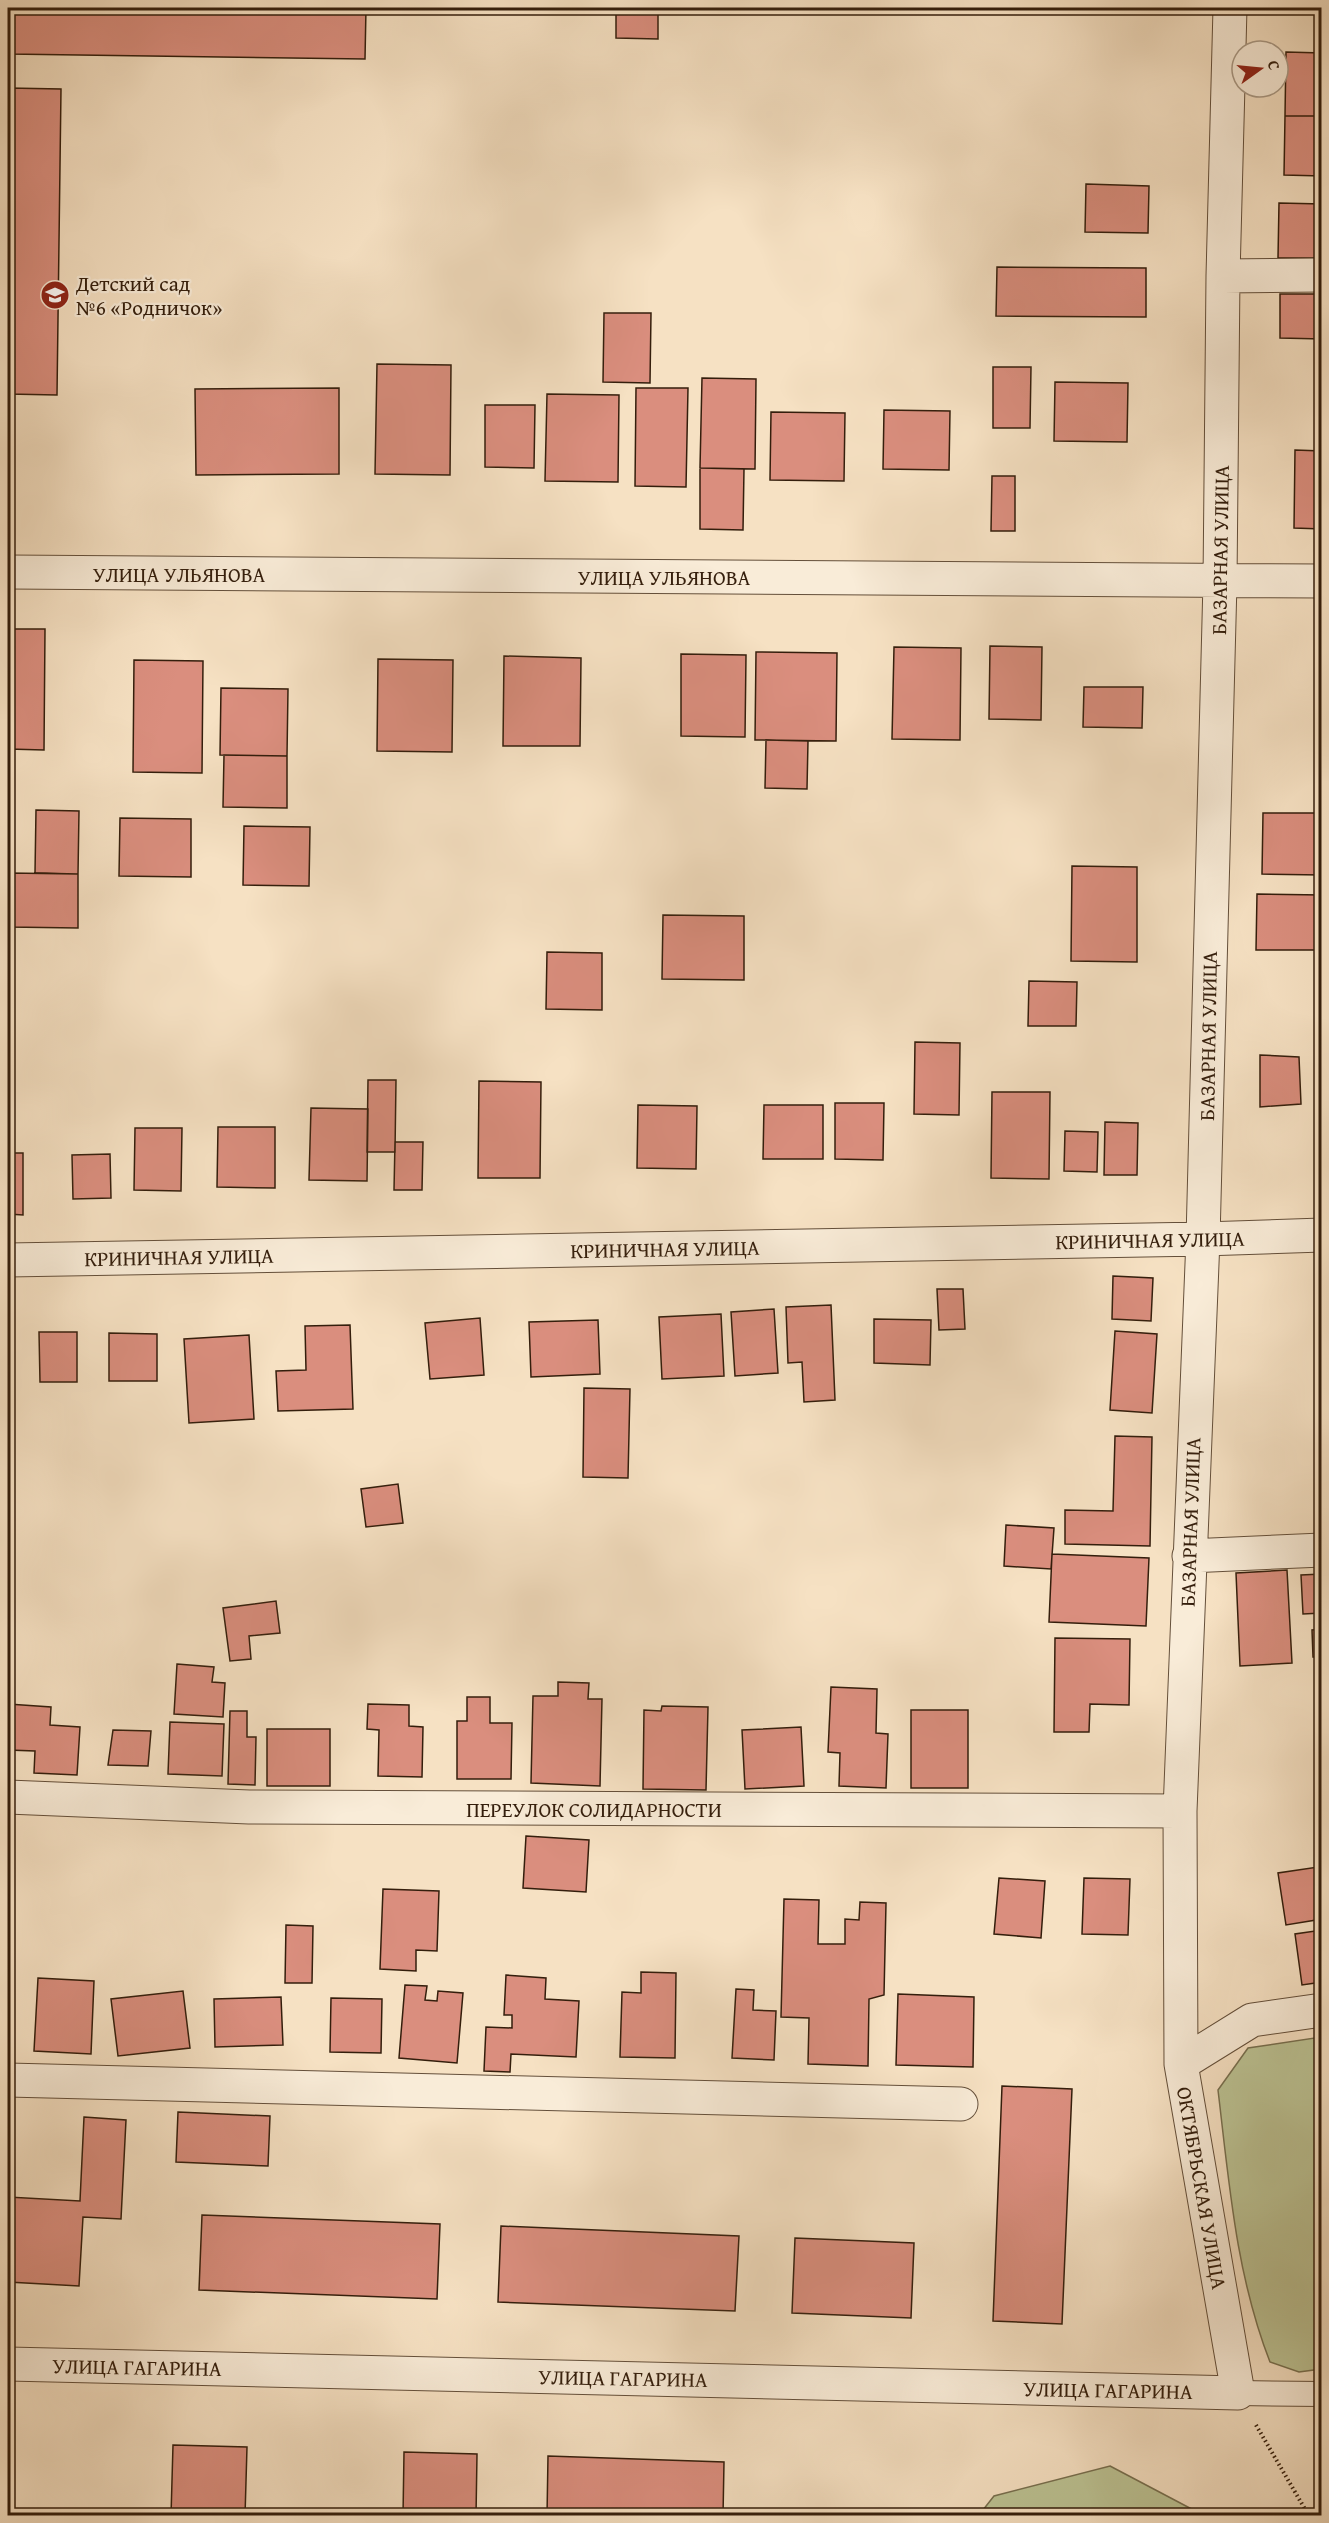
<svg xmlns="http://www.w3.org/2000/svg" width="1329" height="2523" font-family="'Gentium Book Plus',serif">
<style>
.green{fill:#bcc394;stroke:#787050;stroke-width:1.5}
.building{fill:#da8e7e;stroke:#341e0c;stroke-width:1.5}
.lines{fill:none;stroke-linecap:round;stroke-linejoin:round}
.lane-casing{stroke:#644f3a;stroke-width:26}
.street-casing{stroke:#644f3a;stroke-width:35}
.path{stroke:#341e0c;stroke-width:4;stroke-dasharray:1.5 3;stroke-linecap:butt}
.lane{stroke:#f9ecd8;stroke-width:24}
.street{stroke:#f9ecd8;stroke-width:33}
.labels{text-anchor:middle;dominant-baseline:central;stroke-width:4.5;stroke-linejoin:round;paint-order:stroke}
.poi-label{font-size:21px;fill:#341e0c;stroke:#f9ecd8;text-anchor:start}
.street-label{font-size:21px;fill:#341e0c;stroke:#f9ecd8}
</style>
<rect width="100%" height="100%" fill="#f6e1c3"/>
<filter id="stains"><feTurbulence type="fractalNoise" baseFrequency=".00333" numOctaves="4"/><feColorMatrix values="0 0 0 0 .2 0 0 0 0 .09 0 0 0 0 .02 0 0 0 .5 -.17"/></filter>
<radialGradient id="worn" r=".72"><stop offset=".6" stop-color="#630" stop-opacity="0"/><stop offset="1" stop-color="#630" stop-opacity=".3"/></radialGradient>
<path class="green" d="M 1321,2037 L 1321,2369 L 1299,2372 L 1270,2362 C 1236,2275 1229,2182 1218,2090 L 1248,2048 Z
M 1110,2466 L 1203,2515 L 979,2515 L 994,2496 Z"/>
<path class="building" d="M 8,8 L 366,8 L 365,59 L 8,54 Z
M 616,8 L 658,8 L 658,39 L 616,38 Z
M 1286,52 L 1322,53 L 1322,116 L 1285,116 Z
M 8,88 L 61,89 L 57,395 L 8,394 Z
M 1285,116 L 1322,116 L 1322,176 L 1284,175 Z
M 1086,184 L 1149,186 L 1148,233 L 1085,232 Z
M 1279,203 L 1322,204 L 1322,258 L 1278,258 Z
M 997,267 L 1146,268 L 1146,317 L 996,316 Z
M 1280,294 L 1322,294 L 1322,339 L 1280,338 Z
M 604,313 L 651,313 L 650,383 L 603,382 Z
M 377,364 L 451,365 L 450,475 L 375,474 Z
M 993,367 L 1031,367 L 1030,428 L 993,428 Z
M 702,378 L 756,379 L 755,469 L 700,468 Z
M 1055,382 L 1128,383 L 1127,442 L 1054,441 Z
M 339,388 L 339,474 L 196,475 L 195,389 Z
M 636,388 L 688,388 L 686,487 L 635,486 Z
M 547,394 L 619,395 L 618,482 L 545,481 Z
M 485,405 L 535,405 L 534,468 L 485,467 Z
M 884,410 L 950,411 L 949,470 L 883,469 Z
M 771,412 L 845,413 L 844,481 L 770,480 Z
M 1295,450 L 1322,451 L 1322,529 L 1294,528 Z
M 700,468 L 744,469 L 743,530 L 700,529 Z
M 992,476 L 1015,476 L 1015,531 L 991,531 Z
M 8,629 L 45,629 L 44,750 L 8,749 Z
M 990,646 L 1042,647 L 1041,720 L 989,719 Z
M 894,647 L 961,648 L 960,740 L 892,739 Z
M 756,652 L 837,653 L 836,741 L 755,740 Z
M 681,654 L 746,655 L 745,737 L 681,736 Z
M 504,656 L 581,658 L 580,746 L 503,746 Z
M 378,659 L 453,660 L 452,752 L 377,751 Z
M 134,660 L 203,661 L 202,773 L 133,772 Z
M 1084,687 L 1143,687 L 1142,728 L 1083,727 Z
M 221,688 L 288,689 L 287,756 L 220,755 Z
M 766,740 L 808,741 L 807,789 L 765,788 Z
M 224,755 L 287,756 L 287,808 L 223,807 Z
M 36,810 L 79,811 L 78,874 L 35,873 Z
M 1263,813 L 1322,813 L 1322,875 L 1262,874 Z
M 120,818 L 191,819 L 191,877 L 119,876 Z
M 244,826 L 310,827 L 309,886 L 243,885 Z
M 1072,866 L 1137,867 L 1137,962 L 1071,961 Z
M 8,873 L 78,874 L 78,928 L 8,927 Z
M 1257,894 L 1322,895 L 1322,950 L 1256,950 Z
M 663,915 L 744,916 L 744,980 L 662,979 Z
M 547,952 L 602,953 L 602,1010 L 546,1009 Z
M 1029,981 L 1077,982 L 1076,1026 L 1028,1026 Z
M 915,1042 L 960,1043 L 959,1115 L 914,1114 Z
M 1260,1055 L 1299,1057 L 1301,1104 L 1260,1107 Z
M 368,1080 L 396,1080 L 395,1152 L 367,1152 Z
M 479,1081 L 541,1082 L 540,1178 L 478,1178 Z
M 992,1092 L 1050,1092 L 1049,1179 L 991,1178 Z
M 835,1103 L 884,1103 L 883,1160 L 835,1159 Z
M 638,1105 L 697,1106 L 696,1169 L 637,1168 Z
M 764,1105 L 823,1105 L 823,1159 L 763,1159 Z
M 311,1108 L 368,1109 L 367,1181 L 309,1180 Z
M 1105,1122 L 1138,1123 L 1137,1175 L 1104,1175 Z
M 218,1127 L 275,1127 L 275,1188 L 217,1187 Z
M 135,1128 L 182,1128 L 181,1191 L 134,1190 Z
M 1065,1131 L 1098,1132 L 1097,1172 L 1064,1171 Z
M 395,1142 L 423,1142 L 422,1190 L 394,1190 Z
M 8,1153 L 23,1153 L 23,1215 L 8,1214 Z
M 110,1154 L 111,1198 L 73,1199 L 72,1155 Z
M 1113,1276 L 1153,1278 L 1151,1321 L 1112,1319 Z
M 937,1289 L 963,1289 L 965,1329 L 939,1330 Z
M 831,1305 L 835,1400 L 804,1402 L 802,1362 L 788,1363 L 786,1307 Z
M 774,1309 L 778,1373 L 735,1376 L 731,1312 Z
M 721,1314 L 724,1376 L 662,1379 L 659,1317 Z
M 480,1318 L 484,1375 L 430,1379 L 425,1323 Z
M 874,1319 L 931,1320 L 930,1365 L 874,1363 Z
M 598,1320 L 600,1374 L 531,1377 L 529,1322 Z
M 350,1325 L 353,1409 L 278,1411 L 276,1371 L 306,1370 L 305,1326 Z
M 1115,1331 L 1157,1334 L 1152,1413 L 1110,1410 Z
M 39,1332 L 77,1332 L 77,1382 L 40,1382 Z
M 109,1333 L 157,1334 L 157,1381 L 109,1381 Z
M 249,1335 L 254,1419 L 189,1423 L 184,1339 Z
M 584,1388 L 630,1389 L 628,1478 L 583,1477 Z
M 1115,1436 L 1152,1437 L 1150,1546 L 1065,1544 L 1065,1510 L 1113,1511 Z
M 398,1484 L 403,1523 L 366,1527 L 361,1489 Z
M 1006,1525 L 1054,1528 L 1051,1569 L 1004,1566 Z
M 1052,1554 L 1149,1558 L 1146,1626 L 1049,1622 Z
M 1287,1570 L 1292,1663 L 1240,1666 L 1236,1573 Z
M 1322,1574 L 1322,1613 L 1303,1614 L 1301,1575 Z
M 276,1601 L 280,1633 L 249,1636 L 251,1659 L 230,1661 L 223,1608 Z
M 1322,1629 L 1322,1657 L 1313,1657 L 1312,1630 Z
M 1055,1638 L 1130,1639 L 1129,1705 L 1090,1704 L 1089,1732 L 1054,1732 Z
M 177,1664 L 214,1667 L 212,1682 L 225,1683 L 223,1717 L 174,1714 Z
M 558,1682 L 589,1683 L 588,1699 L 602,1699 L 600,1786 L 531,1783 L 533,1696 L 558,1696 Z
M 831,1687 L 877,1689 L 876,1733 L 888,1734 L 886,1788 L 839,1786 L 840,1753 L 828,1752 Z
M 467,1697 L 490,1697 L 490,1723 L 512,1723 L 511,1779 L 457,1779 L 457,1721 L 467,1721 Z
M 8,1704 L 51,1707 L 50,1725 L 80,1727 L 77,1775 L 34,1773 L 35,1751 L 8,1750 Z
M 368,1704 L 409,1705 L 409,1726 L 423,1727 L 422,1777 L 378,1776 L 379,1730 L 367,1729 Z
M 662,1706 L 708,1707 L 706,1790 L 643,1789 L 644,1710 L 661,1711 Z
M 911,1710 L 968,1710 L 968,1788 L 911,1788 Z
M 230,1711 L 247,1711 L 247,1737 L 256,1737 L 255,1785 L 228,1784 Z
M 170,1722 L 224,1724 L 222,1776 L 168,1774 Z
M 801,1727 L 804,1786 L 745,1789 L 742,1730 Z
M 267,1729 L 330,1729 L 330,1786 L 267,1786 Z
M 113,1730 L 151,1731 L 148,1766 L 108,1765 Z
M 526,1836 L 589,1840 L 586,1892 L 523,1888 Z
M 1318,1867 L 1322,1890 L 1322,1919 L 1286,1925 L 1278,1873 Z
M 999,1878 L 1045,1881 L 1041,1938 L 994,1934 Z
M 1084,1878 L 1130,1879 L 1128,1935 L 1082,1934 Z
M 383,1889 L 439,1891 L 437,1951 L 416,1950 L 416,1971 L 380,1969 Z
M 784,1899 L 819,1900 L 818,1944 L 845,1944 L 845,1919 L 859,1920 L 860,1902 L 886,1903 L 884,1995 L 869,1999 L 868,2066 L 808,2064 L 809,2018 L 781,2017 Z
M 286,1925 L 313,1926 L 312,1983 L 285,1983 Z
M 1322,1930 L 1322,1982 L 1302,1985 L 1295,1934 Z
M 641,1972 L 676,1973 L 675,2058 L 620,2057 L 622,1992 L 641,1993 Z
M 506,1975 L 546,1978 L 545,1999 L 579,2001 L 576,2057 L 511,2054 L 510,2072 L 484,2071 L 486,2027 L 512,2028 L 512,2015 L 504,2015 Z
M 38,1978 L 94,1981 L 91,2054 L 34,2051 Z
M 405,1985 L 427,1986 L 425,2000 L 437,2001 L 438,1991 L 463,1993 L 457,2063 L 399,2058 Z
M 736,1989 L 754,1990 L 753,2010 L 776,2011 L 774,2060 L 732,2058 Z
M 183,1991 L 190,2048 L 118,2056 L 111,1999 Z
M 898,1994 L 974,1997 L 973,2067 L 896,2065 Z
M 281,1997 L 283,2045 L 215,2047 L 214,1999 Z
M 331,1998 L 382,1999 L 381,2053 L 330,2052 Z
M 1002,2086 L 1072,2089 L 1062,2324 L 993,2321 Z
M 178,2112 L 270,2116 L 268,2166 L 176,2162 Z
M 84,2117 L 126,2120 L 121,2219 L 83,2217 L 79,2286 L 8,2282 L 8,2197 L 80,2201 Z
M 202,2215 L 440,2224 L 437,2299 L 199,2290 Z
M 501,2226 L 739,2236 L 735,2311 L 498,2302 Z
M 795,2238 L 914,2243 L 911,2318 L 792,2313 Z
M 8,2440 L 14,2440 L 12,2516 L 8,2516 Z
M 173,2445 L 247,2447 L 245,2516 L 171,2516 Z
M 404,2452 L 477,2454 L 476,2516 L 403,2516 Z
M 548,2456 L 724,2462 L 723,2516 L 547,2516 Z"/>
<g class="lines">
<g class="lane-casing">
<path id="lane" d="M 1238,2393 L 1322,2394"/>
</g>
<g class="street-casing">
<path id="street" d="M 1223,276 L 1322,275
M 8,572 L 1322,581
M 8,1260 L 1203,1239 L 1322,1235
M 1189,1556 L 1322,1550
M 8,1797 L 249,1807 L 1180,1811
M 1181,2064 L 1252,2020 L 1322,2010
M 8,2080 L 961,2104
M 8,2364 L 1238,2393 L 1181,2064 L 1180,1811 L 1203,1239 L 1220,582 L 1223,276 L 1230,8"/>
</g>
<path class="path" d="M 1256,2425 L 1309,2516"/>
<use href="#lane" class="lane"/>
<use href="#street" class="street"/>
</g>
<defs>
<g id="school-disc" transform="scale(1.5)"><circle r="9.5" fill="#8f2418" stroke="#f9ecd8"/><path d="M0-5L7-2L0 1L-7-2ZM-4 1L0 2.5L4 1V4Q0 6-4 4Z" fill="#fff"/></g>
</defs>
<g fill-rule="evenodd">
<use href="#school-disc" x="55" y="295"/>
</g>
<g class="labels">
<g class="poi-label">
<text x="76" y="283">Детский сад<tspan x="76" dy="24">№6 «Родничок»</tspan></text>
</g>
<g class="street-label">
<text transform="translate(1220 550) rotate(-89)">БАЗАРНАЯ УЛИЦА</text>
<text x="179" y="574">УЛИЦА УЛЬЯНОВА</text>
<text x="664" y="577">УЛИЦА УЛЬЯНОВА</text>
<text transform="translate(1208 1036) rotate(-89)">БАЗАРНАЯ УЛИЦА</text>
<text transform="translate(1150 1240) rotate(-1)">КРИНИЧНАЯ УЛИЦА</text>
<text transform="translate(665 1249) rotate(-1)">КРИНИЧНАЯ УЛИЦА</text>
<text transform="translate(179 1257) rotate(-1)">КРИНИЧНАЯ УЛИЦА</text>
<text transform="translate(1190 1522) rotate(-88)">БАЗАРНАЯ УЛИЦА</text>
<text x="594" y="1809">ПЕРЕУЛОК СОЛИДАРНОСТИ</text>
<text transform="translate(1202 2188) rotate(80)">ОКТЯБРЬСКАЯ УЛИЦА</text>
<text transform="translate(137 2367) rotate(1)">УЛИЦА ГАГАРИНА</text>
<text transform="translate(623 2378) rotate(1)">УЛИЦА ГАГАРИНА</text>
<text transform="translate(1108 2390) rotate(1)">УЛИЦА ГАГАРИНА</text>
</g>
</g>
<rect width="1329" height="2523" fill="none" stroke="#f6e1c3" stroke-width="30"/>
<rect x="9" y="9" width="1311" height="2505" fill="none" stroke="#341e0c" stroke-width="3"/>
<rect x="15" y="15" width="1299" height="2493" fill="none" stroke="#341e0c" stroke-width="1.5"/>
<g transform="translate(1260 69) rotate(75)"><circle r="28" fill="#f9ecd8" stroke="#aa9a86" stroke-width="1.5"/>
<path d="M0-4.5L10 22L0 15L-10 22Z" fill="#8f2418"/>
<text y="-9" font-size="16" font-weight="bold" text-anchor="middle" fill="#341e0c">С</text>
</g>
<rect width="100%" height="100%" filter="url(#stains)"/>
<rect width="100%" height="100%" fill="url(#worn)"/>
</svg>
